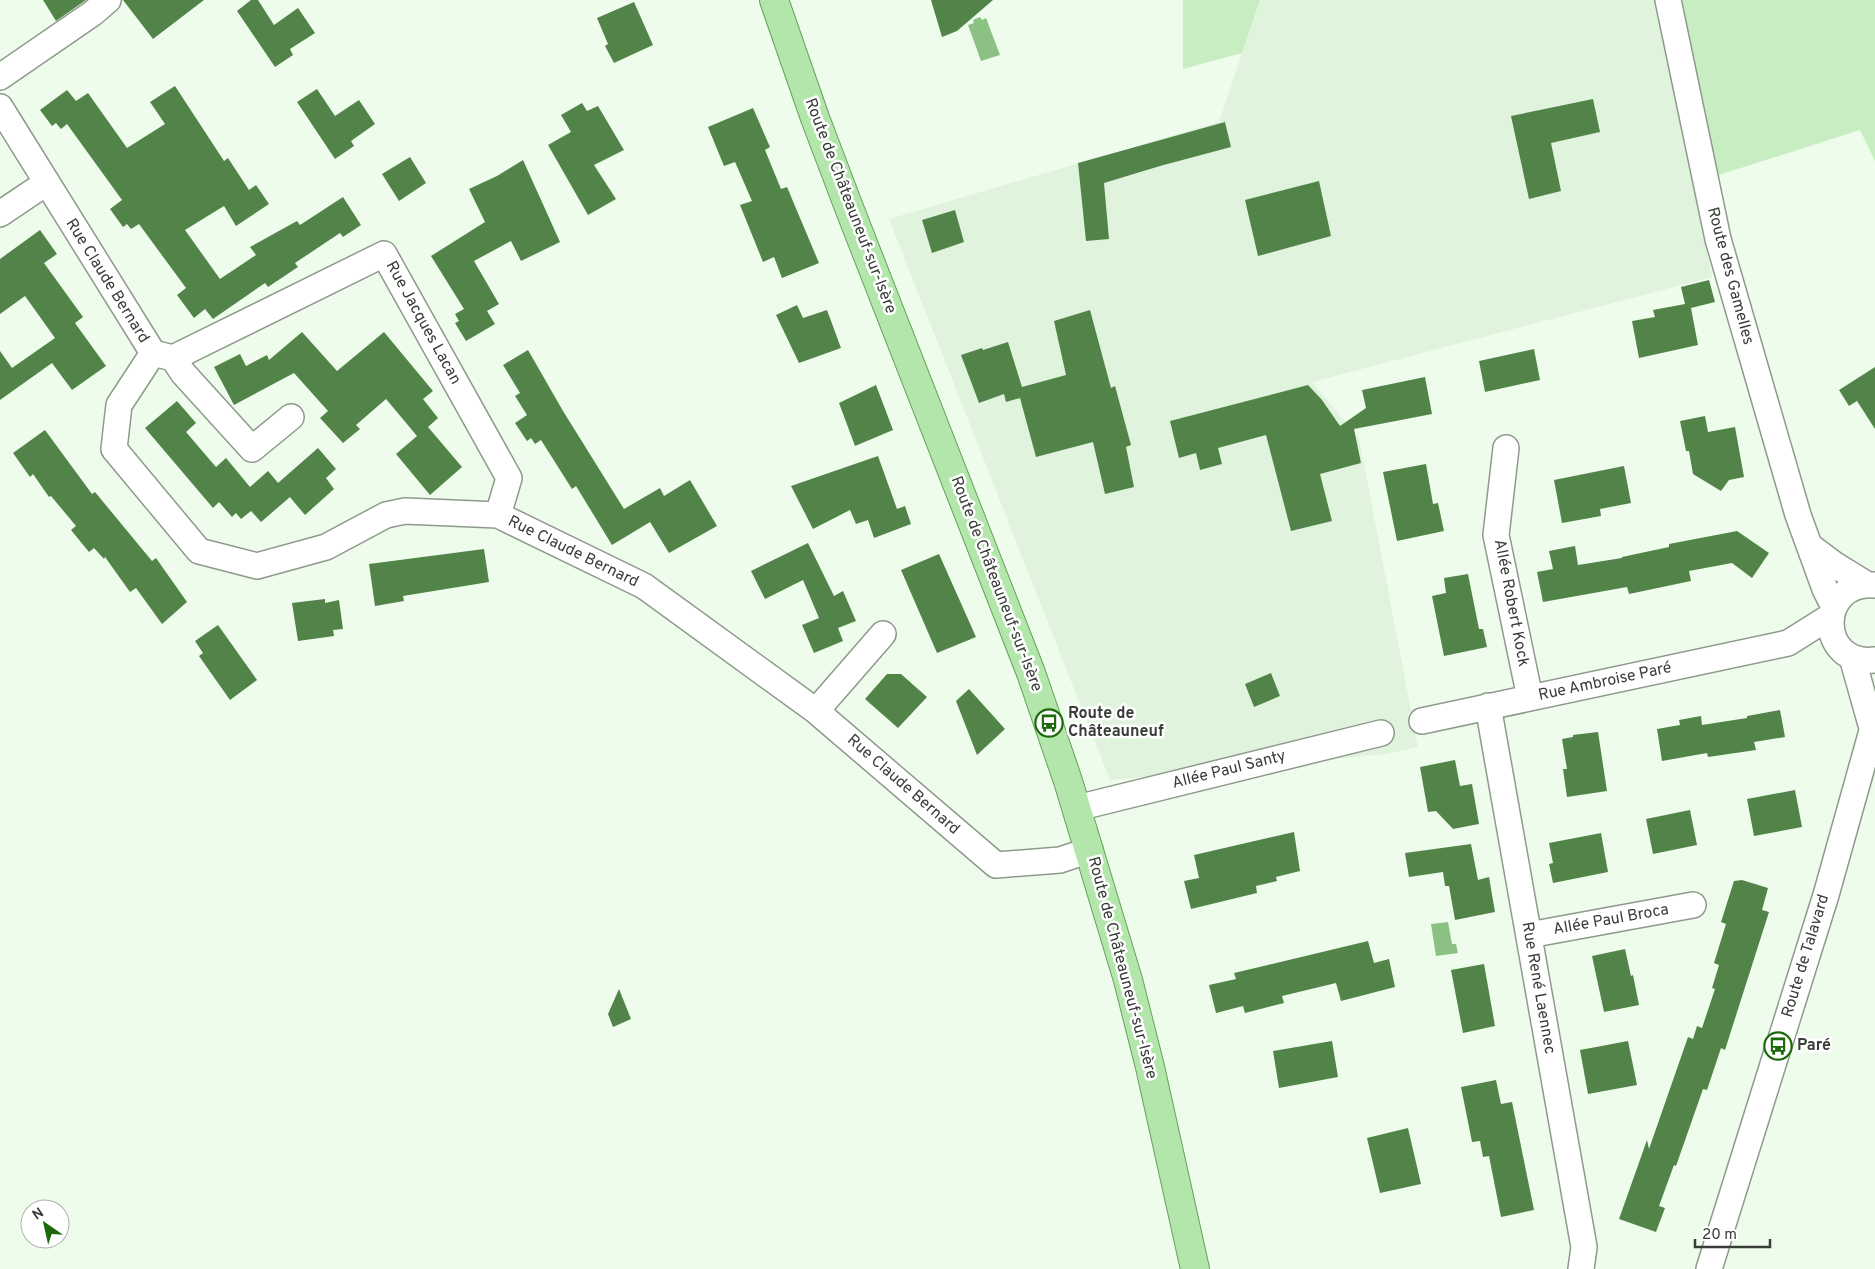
<svg xmlns="http://www.w3.org/2000/svg" width="1875" height="1269" font-family="Overpass,sans-serif">
<style>
.built{fill:#e0f3dc}
.green{fill:#c9edc3}
.water{fill:#8cc184}
.building{fill:#52844a}
.lines{fill:none;stroke-linecap:round;stroke-linejoin:round}
.minor-casing{stroke:#8e9a8c;stroke-width:28}
.major-casing{stroke:#67a05d;stroke-width:30}
.minor{stroke:#fff;stroke-width:25}
.major{stroke:#b3e6aa;stroke-width:28}
.labels{text-anchor:middle;dominant-baseline:central;stroke-width:5;stroke-linejoin:round;paint-order:stroke}
.street-label{font-size:16px;fill:#383d37;stroke:#fff}
.poi-label{font-size:16px;font-weight:bold;fill:#383d37;stroke:#fff;text-anchor:start}
</style>
<rect width="100%" height="100%" fill="#eefceb"/>
<path class="built" d="M 1260,0 L 1658,0 L 1712,277 L 1312,382 L 1359,438 L 1418,747 L 1385,754 L 1110,780 L 889,219 L 1219,122 Z"/>
<path class="green" d="M 1183,0 L 1260,0 L 1242,53 L 1183,69 Z
M 1681,0 L 1875,0 L 1875,161 L 1860,130 L 1716,176 Z"/>
<path class="water" d="M 980,17 L 982,20 L 986,18 L 1000,55 L 981,61 L 968,25 L 974,23 L 973,20 Z
M 1448,922 L 1452,944 L 1456,944 L 1458,953 L 1436,956 L 1431,924 Z"/>
<path class="building" d="M 43,0 L 86,0 L 56,21 Z
M 123,0 L 204,0 L 153,39 Z
M 251,0 L 258,0 L 274,25 L 298,8 L 315,33 L 290,49 L 293,55 L 275,67 L 237,11 Z
M 931,0 L 993,0 L 957,31 L 942,37 Z
M 634,2 L 653,45 L 614,63 L 605,46 L 608,44 L 597,18 Z
M 175,86 L 224,161 L 228,158 L 249,190 L 256,185 L 269,204 L 236,226 L 224,206 L 185,230 L 220,279 L 256,255 L 250,247 L 297,221 L 300,225 L 343,197 L 361,225 L 343,237 L 340,233 L 295,263 L 298,267 L 268,287 L 265,283 L 213,319 L 205,309 L 194,318 L 177,295 L 186,288 L 139,224 L 131,229 L 127,224 L 123,227 L 110,209 L 122,200 L 67,124 L 61,129 L 56,123 L 52,126 L 40,110 L 67,90 L 76,101 L 88,93 L 127,148 L 165,124 L 150,102 Z
M 317,89 L 335,116 L 359,100 L 375,124 L 351,141 L 354,146 L 335,159 L 297,102 Z
M 1593,99 L 1600,132 L 1551,143 L 1561,191 L 1529,199 L 1511,116 Z
M 582,103 L 587,111 L 598,106 L 624,150 L 594,165 L 616,199 L 588,215 L 548,145 L 571,132 L 561,115 Z
M 753,108 L 770,147 L 765,150 L 781,189 L 787,187 L 819,263 L 782,278 L 774,257 L 763,262 L 740,205 L 752,201 L 735,162 L 724,166 L 708,127 Z
M 1225,122 L 1231,147 L 1160,166 L 1104,183 L 1109,239 L 1086,241 L 1078,163 Z
M 410,157 L 426,183 L 399,201 L 382,174 Z
M 523,160 L 560,242 L 521,261 L 511,241 L 474,261 L 499,304 L 487,311 L 495,324 L 466,341 L 455,323 L 459,321 L 455,314 L 464,309 L 431,256 L 485,222 L 469,189 L 497,176 Z
M 1319,181 L 1331,236 L 1258,256 L 1245,200 Z
M 955,210 L 964,242 L 932,253 L 922,220 Z
M 40,230 L 57,254 L 44,263 L 83,317 L 75,323 L 106,366 L 72,390 L 52,363 L 0,400 L 0,351 L 12,368 L 55,338 L 25,296 L 0,314 L 0,259 Z
M 1709,280 L 1715,302 L 1691,308 L 1698,345 L 1639,358 L 1632,321 L 1655,317 L 1653,310 L 1685,304 L 1681,287 Z
M 797,305 L 803,318 L 827,310 L 841,348 L 799,363 L 776,315 Z
M 1090,310 L 1111,388 L 1115,386 L 1131,445 L 1126,447 L 1134,487 L 1105,494 L 1093,442 L 1036,457 L 1020,398 L 1006,402 L 1004,394 L 979,403 L 961,355 L 982,348 L 983,350 L 1008,342 L 1022,387 L 1066,375 L 1054,321 Z
M 302,332 L 337,371 L 384,332 L 433,391 L 423,399 L 438,418 L 428,427 L 462,467 L 430,495 L 396,454 L 417,436 L 386,399 L 356,425 L 360,429 L 343,443 L 320,418 L 328,411 L 294,373 L 234,405 L 214,367 L 240,354 L 246,366 L 267,355 L 269,360 Z
M 1534,349 L 1540,380 L 1485,392 L 1479,361 Z
M 528,350 L 563,411 L 624,509 L 660,488 L 664,496 L 690,480 L 717,526 L 669,553 L 650,522 L 612,545 L 576,486 L 572,489 L 541,440 L 535,444 L 531,438 L 527,441 L 515,423 L 527,415 L 515,396 L 520,393 L 503,365 Z
M 1875,367 L 1875,429 L 1857,401 L 1849,406 L 1839,390 Z
M 1425,377 L 1432,414 L 1354,429 L 1361,463 L 1320,474 L 1332,521 L 1291,531 L 1266,435 L 1218,448 L 1222,464 L 1200,470 L 1196,453 L 1179,458 L 1170,421 L 1308,385 L 1322,400 L 1340,426 L 1366,408 L 1362,390 Z
M 876,385 L 893,430 L 855,446 L 839,403 Z
M 177,401 L 196,423 L 186,432 L 216,467 L 226,458 L 250,487 L 268,471 L 290,497 L 261,522 L 251,511 L 241,519 L 236,513 L 232,517 L 219,502 L 213,508 L 145,428 Z
M 1705,416 L 1708,432 L 1735,427 L 1744,477 L 1729,480 L 1721,491 L 1693,474 L 1689,451 L 1686,451 L 1680,421 Z
M 45,430 L 92,494 L 95,492 L 152,561 L 156,558 L 187,602 L 162,624 L 136,588 L 130,592 L 105,557 L 104,559 L 94,548 L 89,552 L 71,530 L 76,526 L 51,496 L 49,497 L 33,474 L 30,477 L 13,453 Z
M 318,448 L 336,469 L 326,478 L 334,489 L 305,515 L 278,483 Z
M 878,456 L 897,509 L 905,506 L 911,524 L 874,538 L 868,520 L 856,524 L 850,510 L 813,529 L 791,486 Z
M 1426,464 L 1433,504 L 1438,503 L 1444,531 L 1397,541 L 1383,472 Z
M 1624,466 L 1631,503 L 1600,509 L 1601,516 L 1562,523 L 1554,480 Z
M 1737,531 L 1769,553 L 1752,578 L 1732,563 L 1689,571 L 1691,581 L 1629,594 L 1627,587 L 1543,602 L 1537,572 L 1553,569 L 1549,551 L 1575,546 L 1578,565 L 1622,558 L 1622,557 L 1669,547 L 1669,544 Z
M 808,543 L 834,596 L 843,591 L 856,621 L 838,628 L 843,641 L 814,653 L 802,625 L 819,618 L 803,580 L 765,599 L 751,571 Z
M 484,549 L 489,582 L 403,596 L 404,601 L 375,606 L 369,564 Z
M 939,554 L 976,637 L 937,653 L 901,570 Z
M 1468,574 L 1479,629 L 1483,629 L 1487,647 L 1444,656 L 1432,596 L 1446,593 L 1444,578 Z
M 325,599 L 325,603 L 339,600 L 343,629 L 333,630 L 334,636 L 298,641 L 292,603 Z
M 218,625 L 257,680 L 230,700 L 199,656 L 203,653 L 195,641 Z
M 1271,673 L 1280,696 L 1254,707 L 1245,684 Z
M 887,674 L 901,674 L 927,697 L 898,728 L 865,699 Z
M 969,689 L 1005,729 L 977,755 L 956,701 Z
M 1780,710 L 1785,737 L 1754,742 L 1756,750 L 1708,757 L 1707,753 L 1662,761 L 1657,729 L 1680,725 L 1679,720 L 1701,716 L 1702,725 L 1747,718 L 1747,716 Z
M 1598,732 L 1607,791 L 1567,797 L 1563,769 L 1567,769 L 1562,739 L 1573,737 L 1573,735 Z
M 1455,760 L 1460,786 L 1472,784 L 1479,824 L 1453,829 L 1436,811 L 1428,812 L 1420,767 Z
M 1795,790 L 1802,827 L 1754,836 L 1747,799 Z
M 1690,810 L 1697,845 L 1653,854 L 1646,819 Z
M 1294,832 L 1300,871 L 1276,877 L 1277,881 L 1256,886 L 1257,893 L 1191,909 L 1184,881 L 1199,878 L 1194,855 Z
M 1601,833 L 1608,872 L 1553,883 L 1549,864 L 1553,863 L 1549,843 Z
M 1471,844 L 1478,880 L 1489,877 L 1495,912 L 1455,920 L 1449,886 L 1445,886 L 1443,872 L 1409,877 L 1405,853 Z
M 1742,880 L 1768,888 L 1762,910 L 1769,912 L 1725,1050 L 1721,1048 L 1707,1090 L 1703,1089 L 1676,1166 L 1674,1165 L 1659,1206 L 1665,1208 L 1656,1232 L 1619,1219 L 1647,1140 L 1649,1149 L 1688,1037 L 1693,1039 L 1697,1026 L 1702,1028 L 1715,989 L 1712,988 L 1719,965 L 1714,963 L 1726,924 L 1721,922 L 1734,881 Z
M 1368,941 L 1374,963 L 1389,959 L 1395,987 L 1341,1001 L 1336,983 L 1282,996 L 1284,1003 L 1245,1013 L 1243,1006 L 1216,1013 L 1209,985 L 1236,979 L 1234,973 Z
M 1625,949 L 1631,976 L 1633,975 L 1639,1005 L 1604,1012 L 1592,956 Z
M 1484,964 L 1495,1026 L 1463,1033 L 1451,970 Z
M 619,989 L 631,1019 L 613,1027 L 608,1014 Z
M 1332,1041 L 1338,1077 L 1279,1088 L 1273,1051 Z
M 1628,1041 L 1637,1085 L 1588,1094 L 1580,1050 Z
M 1496,1080 L 1501,1104 L 1512,1102 L 1534,1210 L 1501,1217 L 1489,1156 L 1483,1157 L 1480,1141 L 1472,1142 L 1461,1087 Z
M 1408,1128 L 1421,1184 L 1380,1193 L 1367,1138 Z"/>
<g class="lines">
<g class="minor-casing">
<path id="minor" d="M 1668,0 L 1718,239 L 1798,515 L 1825,589 L 1834,607
M 0,77 L 93,13 L 108,0
M 0,107 L 153,353 L 119,405 L 114,449 L 199,551 L 257,566 L 326,547 L 386,515 L 405,511 L 498,515 L 644,586 L 816,711 L 996,865 L 1060,860 L 1090,850
M 0,214 L 46,183
M 153,353 L 173,358 L 384,254 L 509,478 L 498,515
M 173,358 L 183,373 L 252,449 L 291,417
M 1506,448 L 1496,535 L 1530,698
M 1811,547 L 1835,565 L 1866,584
M 1875,585 C 1816,580 1817,667 1875,660
M 1852,657 L 1872,728
M 1488,706 L 1584,1247 L 1581,1269
M 816,711 L 883,634
M 1422,721 L 1788,643 L 1831,616
M 1077,808 L 1381,733
M 1529,935 L 1693,905
M 1709,1269 L 1826,895 L 1875,720"/>
</g>
<g class="major-casing">
<path id="major" d="M 774,0 L 815,118 L 848,205 L 1031,673 L 1068,781 L 1128,980 L 1150,1067 L 1195,1269"/>
</g>
<use href="#minor" class="minor"/>
<use href="#major" class="major"/>
</g>
<defs>
<g id="bus-ring" transform="scale(1.4375)"><circle r="9.5" fill="#fff" stroke="#1b690a" stroke-width="1.5"/><path d="M-5-6H5V4H4V6H2V4H-2V6H-4V4H-5ZM-3.5-4V0h7V-4ZM-3.5 1.2v1.5H-2V1.2ZM2 1.2v1.5H3.5V1.2Z" fill="#1b690a"/></g>
</defs>
<g fill-rule="evenodd">
<use href="#bus-ring" x="1049" y="723"/>
<use href="#bus-ring" x="1778" y="1046"/>
</g>
<g class="labels">
<g class="street-label">
<text transform="translate(850 206) rotate(69)">Route de Châteauneuf-sur-Isère</text>
<text transform="translate(1730 276) rotate(75)">Route des Gamelles</text>
<text transform="translate(107 281) rotate(58)">Rue Claude Bernard</text>
<text transform="translate(423 323) rotate(61)">Rue Jacques Lacan</text>
<text transform="translate(573 552) rotate(26)">Rue Claude Bernard</text>
<text transform="translate(996 584) rotate(69)">Route de Châteauneuf-sur-Isère</text>
<text transform="translate(1511 603) rotate(79)">Allée Robert Kock</text>
<text transform="translate(1605 682) rotate(-12)">Rue Ambroise Paré</text>
<text transform="translate(1229 770) rotate(-14)">Allée Paul Santy</text>
<text transform="translate(903 785) rotate(41)">Rue Claude Bernard</text>
<text transform="translate(1611 920) rotate(-10)">Allée Paul Broca</text>
<text transform="translate(1806 956) rotate(-73)">Route de Talavard</text>
<text transform="translate(1122 968) rotate(75)">Route de Châteauneuf-sur-Isère</text>
<text transform="translate(1538 988) rotate(80)">Rue René Laennec</text>
</g>
<g class="poi-label">
<text x="1068" y="714">Route de<tspan x="1068" dy="18">Châteauneuf</tspan></text>
<text x="1797" y="1046">Paré</text>
</g>
</g>
<g transform="translate(45 1224) rotate(326)"><circle r="24" fill="#ffffff" stroke="#afb1af"/>
<path d="M0-4L9 19L0 12L-9 19Z" fill="#1b690a"/>
<text y="-8" font-size="14" font-weight="bold" text-anchor="middle" fill="#383d37">N</text>
</g>
<path d="M1695 1239v8h75v-8" fill="none" stroke="#383d37" stroke-width="2.5"/>
<text x="1702" y="1239" font-size="15" fill="#383d37" stroke="#ffffff" stroke-width="4" paint-order="stroke">20 m</text>
</svg>
